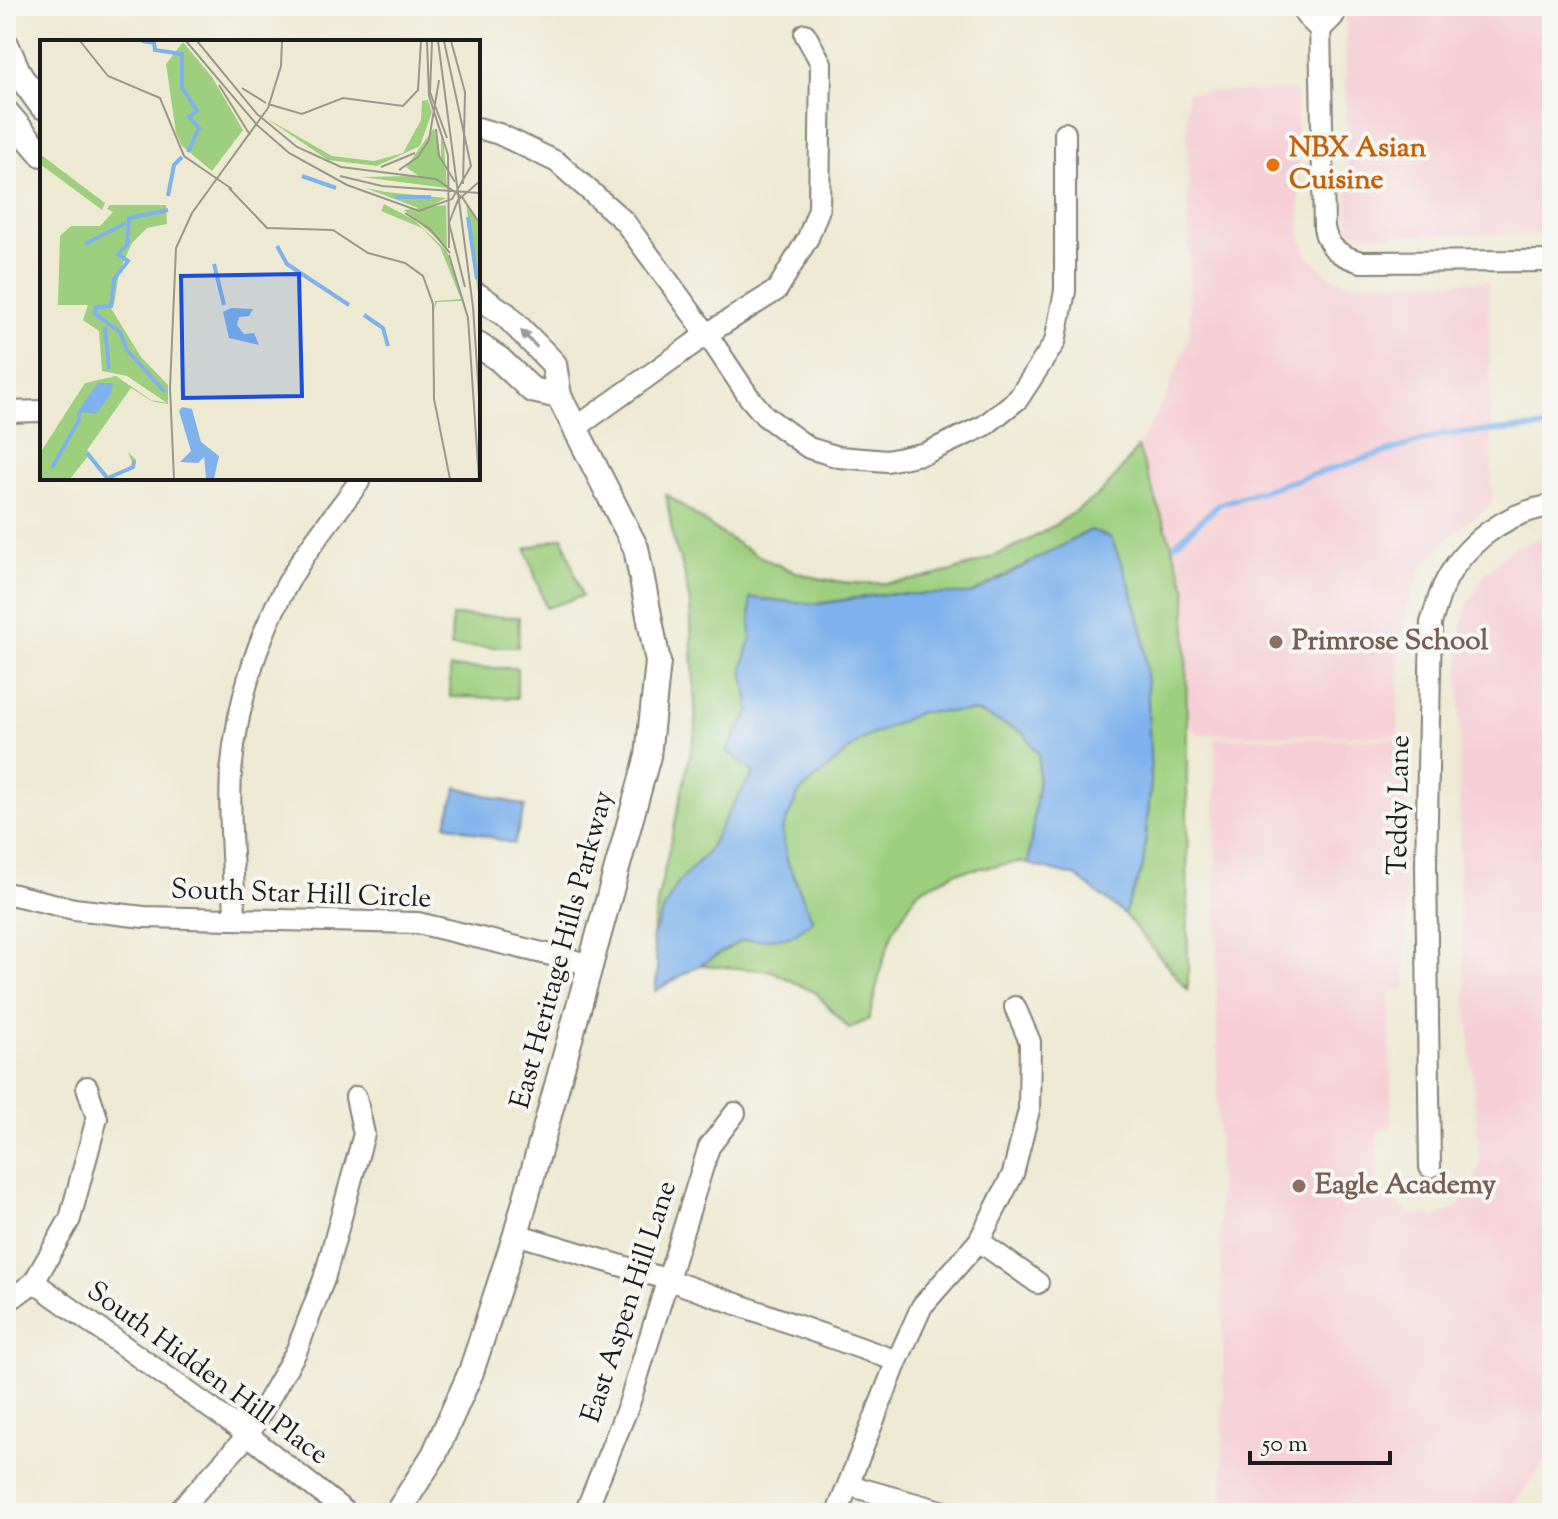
<svg xmlns="http://www.w3.org/2000/svg" width="1558" height="1519" font-family="'Sorts Mill Goudy',serif">
<style>
.built{fill:#f6cfd6}
.green{fill:#9ecf7f;stroke:#5d764e;stroke-width:2}
.water{fill:#7fb2ec;stroke:#4e6784;stroke-width:2}
.lines{fill:none;stroke-linecap:round;stroke-linejoin:round}
.stream{stroke:#7fb2ec;stroke-width:6}
.minor-casing{stroke:#848277;stroke-width:24}
.tertiary-casing{stroke:#848277;stroke-width:28}
.secondary-casing{stroke:#848277;stroke-width:32}
.minor{stroke:#fff;stroke-width:20}
.tertiary{stroke:#fff;stroke-width:24}
.secondary{stroke:#fff;stroke-width:28}
.oneway{fill:#999}
.food-dot{fill:#e8710a;stroke:#f6f6f2;stroke-width:3}
.education-dot{fill:#8d6e63;stroke:#f6f6f2;stroke-width:3}
.labels{text-anchor:middle;dominant-baseline:central;stroke-width:8;stroke-linejoin:round;paint-order:stroke}
.food-label{font-size:28px;font-weight:bold;fill:#c56008;stroke:#f6f6f2;text-anchor:start}
.education-label{font-size:28px;font-weight:bold;fill:#785e54;stroke:#f6f6f2;text-anchor:start}
.street-label{font-size:28px;fill:#1c1c1c;stroke:#f6f6f2}
.inset-river{fill:none;stroke:#7fb2ec;stroke-width:4}
.inset-road{fill:none;stroke:#999789;stroke-width:2}
.view{fill:#1d4ed8;fill-opacity:0.15;stroke:#1d4ed8;stroke-width:4}
.inset-edge{fill:none;stroke:#1c1c1c;stroke-width:4}
</style>
<rect width="100%" height="100%" fill="#f6f6f2"/>
<filter id="ink" filterUnits="userSpaceOnUse"><feTurbulence type="fractalNoise" baseFrequency=".0125" numOctaves="2"/><feDisplacementMap in="SourceGraphic" scale="16" xChannelSelector="R" yChannelSelector="G"/><feConvolveMatrix kernelMatrix="1 2 1 2 8 2 1 2 1" color-interpolation-filters="sRGB"/></filter>
<filter id="wash" filterUnits="userSpaceOnUse"><feTurbulence type="fractalNoise" baseFrequency=".006" numOctaves="4" result="noise"/><feDisplacementMap in="SourceGraphic" scale="32" xChannelSelector="R" yChannelSelector="G"/><feGaussianBlur stdDeviation="1.8" result="paint"/><feColorMatrix in="noise" values="0 0 0 0 0 0 0 0 0 0 0 0 0 0 0 0 0 1.4 0 .05"/><feComposite in="paint" operator="in"/></filter>
<g filter="url(#wash)">
<rect width="100%" height="100%" fill="#ede9d2"/>
<path class="built" d="M 1346,6 L 1552,6 L 1552,234 L 1359,235 L 1347,227 Z
M 1296,91 L 1300,232 L 1307,255 L 1333,278 L 1351,282 L 1489,281 L 1492,504 L 1451,535 L 1422,569 L 1409,603 L 1400,641 L 1398,736 L 1198,734 L 1188,725 L 1186,587 L 1138,447 L 1164,401 L 1190,336 L 1187,92 Z
M 1552,535 L 1552,1455 L 1506,1513 L 1223,1513 L 1223,1336 L 1218,1163 L 1215,738 L 1405,739 L 1406,990 L 1390,990 L 1391,1129 L 1382,1129 L 1377,1132 L 1377,1186 L 1409,1213 L 1435,1217 L 1456,1208 L 1472,1189 L 1480,1164 L 1459,905 L 1460,636 L 1466,607 L 1486,573 L 1506,553 L 1518,546 Z"/>
<path class="green" d="M 1138,447 L 1186,587 L 1188,990 L 1124,914 L 1143,868 L 1151,781 L 1144,638 L 1130,585 L 1122,569 L 1091,530 L 971,594 L 885,594 L 817,604 L 751,598 L 751,639 L 743,668 L 750,711 L 727,750 L 754,773 L 729,811 L 707,853 L 678,883 L 652,938 L 658,899 L 696,728 L 690,604 L 683,567 L 674,543 L 666,494 C 704,522 741,550 785,568 C 892,610 1014,560 1099,494 C 1114,482 1126,462 1138,447 Z
M 563,537 L 582,596 L 546,608 L 526,549 Z
M 452,616 L 519,617 L 518,647 L 451,647 Z
M 450,668 L 517,668 L 517,698 L 450,697 Z
M 920,712 L 977,712 L 1024,733 L 1039,755 L 1038,786 L 1028,864 L 1019,862 L 956,872 L 918,891 L 894,929 L 882,964 L 869,1019 L 849,1029 L 816,993 L 772,971 L 701,965 L 741,941 L 790,937 L 812,921 L 787,861 L 782,831 L 799,793 L 861,740 Z"/>
<path class="water" d="M 1091,530 L 1111,538 L 1130,585 L 1144,638 L 1148,699 L 1151,781 L 1143,868 L 1124,914 L 1077,877 L 1028,864 L 1038,786 L 1039,755 L 1024,733 L 977,712 L 920,712 L 861,740 L 799,793 L 782,831 L 787,861 L 813,921 L 790,937 L 741,941 L 655,991 L 658,969 L 652,938 L 662,913 L 678,883 L 707,853 L 729,811 L 754,773 L 727,750 L 750,711 L 743,668 L 751,639 L 750,598 L 817,604 L 885,594 L 971,594 Z
M 457,787 L 525,806 L 514,844 L 446,824 Z"/>
<g class="lines">
<path class="stream" d="M 1175,544 L 1219,504 L 1444,434 L 1552,427"/>
</g>
</g>
<g filter="url(#ink)">
<g class="lines">
<g class="minor-casing">
<path id="minor" d="M 1320,24 L 1324,228 C 1328,249 1341,256 1361,262 L 1552,261
M 478,128 L 499,134 L 557,162 L 624,221 L 707,334 L 749,397 L 765,416 L 809,448 L 839,457 L 887,461 L 926,453 L 984,426 L 1018,399 L 1055,342 L 1065,291 L 1065,133
M 6,412 L 42,411
M 577,427 L 707,334 L 777,290 L 808,238 L 819,209 L 821,63 L 805,34
M 6,893 L 74,909 L 144,917 L 418,923 L 592,965
M 235,919 C 234,871 228,821 231,773 C 237,699 261,623 301,561 C 319,533 340,508 359,482
M 1430,1167 L 1426,866 L 1431,623 C 1435,611 1438,598 1443,587 C 1462,545 1507,511 1552,506
M 516,1234 L 669,1280 L 897,1361
M 979,1241 L 1038,1283
M 34,1282 L 248,1435 L 347,1513
M 6,1303 L 34,1282 L 70,1219 L 97,1118 L 87,1087
M 848,1485 L 948,1513
M 177,1513 L 248,1435 L 296,1352 L 324,1279 L 364,1134 L 356,1097
M 585,1513 L 629,1404 L 709,1147 L 735,1113
M 837,1513 L 897,1361 L 922,1306 L 979,1241 L 1013,1174 L 1029,1110 L 1030,1042 L 1015,1007"/>
</g>
<g class="tertiary-casing">
<path id="tertiary" d="M 6,44 L 20,76 L 42,106
M 6,112 L 42,154
M 478,345 L 499,359 L 532,390 L 559,396
M 397,1513 L 434,1455 L 471,1372 L 516,1234 L 648,756 L 658,662 L 636,548 L 559,396 L 554,364 L 506,315 L 478,296"/>
</g>
<g class="secondary-casing">
<path id="secondary" d="M 1307,6 L 1309,13 L 1320,24 L 1330,14 L 1331,6"/>
</g>
<use href="#minor" class="minor"/>
<use href="#tertiary" class="tertiary"/>
<use href="#secondary" class="secondary"/>
</g>
<defs><path id="oneway-solid" d="M-6-.8H1V-3.2L6.5 0L1 3.2V.8H-6Z" transform="scale(2)"/></defs>
<use class="oneway" href="#oneway-solid" transform="translate(529 339) rotate(-134)"/>
</g>
<circle class="food-dot" cx="1273" cy="165" r="8"/>
<g class="education-dot">
<circle cx="1276" cy="642" r="8"/>
<circle cx="1299" cy="1186" r="8"/>
</g>
<g class="labels">
<g class="food-label">
<text x="1289" y="149">NBX Asian<tspan x="1289" dy="32">Cuisine</tspan></text>
</g>
<g class="education-label">
<text x="1292" y="642">Primrose School</text>
<text x="1315" y="1186">Eagle Academy</text>
</g>
<g class="street-label">
<text transform="translate(1400 805) rotate(-89)">Teddy Lane</text>
<text transform="translate(301 895) rotate(2)">South Star Hill Circle</text>
<text transform="translate(563 950) rotate(-75)">East Heritage Hills Parkway</text>
<text transform="translate(630 1302) rotate(-72)">East Aspen Hill Lane</text>
<text transform="translate(207 1374) rotate(36)">South Hidden Hill Place</text>
</g>
</g>
<g transform="translate(40 40)">
<rect width="440" height="440" fill="#ede9d2"/>
<path d="M 143,2 L 172,37 L 203,90 L 172,131 L 142,106 L 136,93 L 126,24 ZM 388,60 L 392,72 L 380,106 L 337,126 L 288,120 L 226,78 L 292,116 L 334,121 L 363,113 L 381,80 L 382,61 ZM 394,88 L 401,119 L 401,95 L 404,106 L 407,148 L 321,137 L 379,136 L 366,127 ZM 0,114 L 65,163 L 62,170 L 0,124 ZM 326,148 L 346,152 L 406,158 L 383,170 ZM 426,162 L 440,186 L 439,258 L 437,247 ZM 344,164 L 374,180 L 407,211 L 426,271 L 422,261 L 397,262 L 394,270 L 395,261 L 421,259 L 400,207 L 382,188 L 341,171 ZM 70,165 L 126,165 L 127,184 L 107,188 L 92,203 L 79,232 L 74,265 L 69,265 L 101,317 L 128,345 L 128,364 L 115,362 L 110,360 L 91,348 L 47,410 L 70,438 L 94,427 L 88,412 L 96,420 L 95,428 L 66,439 L 48,416 L 30,439 L 0,439 L 0,413 L 45,343 L 76,336 L 111,360 L 127,363 L 87,336 L 62,331 L 59,291 L 43,280 L 48,265 L 18,265 L 20,196 L 31,186 L 60,186 L 73,172 L 67,169 ZM 406,165 L 407,207 L 364,170 Z" fill="#9ecf7f"/>
<path d="M 191,268 L 213,269 L 209,276 L 199,277 L 197,285 L 204,294 L 214,293 L 219,305 L 189,298 L 183,272 ZM 58,343 L 73,343 L 71,354 L 56,374 L 42,372 L 40,377 L 38,380 L 37,372 ZM 142,367 L 152,369 L 161,402 L 179,416 L 174,439 L 166,438 L 164,417 L 158,423 L 140,422 L 151,411 L 139,371 Z" fill="#7fb2ec"/>
<path class="inset-river" d="M 102,1 L 114,3 L 115,10 L 142,14 L 142,47 L 157,71 L 149,77 L 159,88 L 148,112M 262,136 L 296,148M 128,156 L 134,125 L 142,117M 356,157 L 391,157M 428,177 L 437,239M 45,204 L 86,183M 237,206 L 247,224 L 309,265M 174,224 L 184,265M 324,275 L 343,288 L 348,306M 65,287 L 69,329M 125,352 L 87,310 L 80,292 L 55,274 L 56,267 L 71,266 L 74,239 L 88,221 L 78,214 L 87,205 L 89,178 L 128,170M 47,413 L 68,439M 12,428 L 40,378M 68,438 L 93,427 L 94,421"/>
<path class="inset-road" d="M 40,1 L 68,36 L 120,58 L 144,116 L 192,149M 146,1 L 217,85 L 249,113 L 307,145 L 379,171 L 412,159 L 431,126 L 404,1M 157,1 L 217,74 L 257,107 L 301,127 L 396,139 L 422,157 L 440,184M 387,1 L 389,56 L 408,115 L 409,208M 392,1 L 390,52 L 407,98M 398,1 L 433,267 L 440,371M 411,1 L 425,52 L 423,144M 179,45 L 210,95M 202,48 L 226,63M 228,64 L 262,74 L 303,58 L 363,66 L 378,50 L 381,1M 396,89 L 399,116 L 415,142M 341,127 L 375,113M 359,130 L 378,117 L 389,100 L 399,40M 300,136 L 342,146 L 440,153M 189,148 L 227,188 L 293,190 L 328,213 L 365,223 L 383,236 L 393,264 L 394,359 L 410,439M 365,173 L 390,189 L 410,213M 409,215 L 428,278 L 439,439M 425,247 L 409,183 L 418,160 L 440,141M 134,439 L 130,348 L 136,208 L 152,173 L 228,68 L 241,26 L 242,1"/>
<path class="view" d="M 259,234 L 262,356 L 143,358 L 141,236 Z"/>
<rect width="440" height="440" class="inset-edge"/>
</g>
<rect width="1558" height="1519" fill="none" stroke="#f6f6f2" stroke-width="32"/>
<path d="M1250 1451v12h140v-12" fill="none" stroke="#1c1c1c" stroke-width="4"/>
<text x="1262" y="1451" font-size="24" fill="#1c1c1c" stroke="#f6f6f2" stroke-width="6" paint-order="stroke">50 m</text>
</svg>
